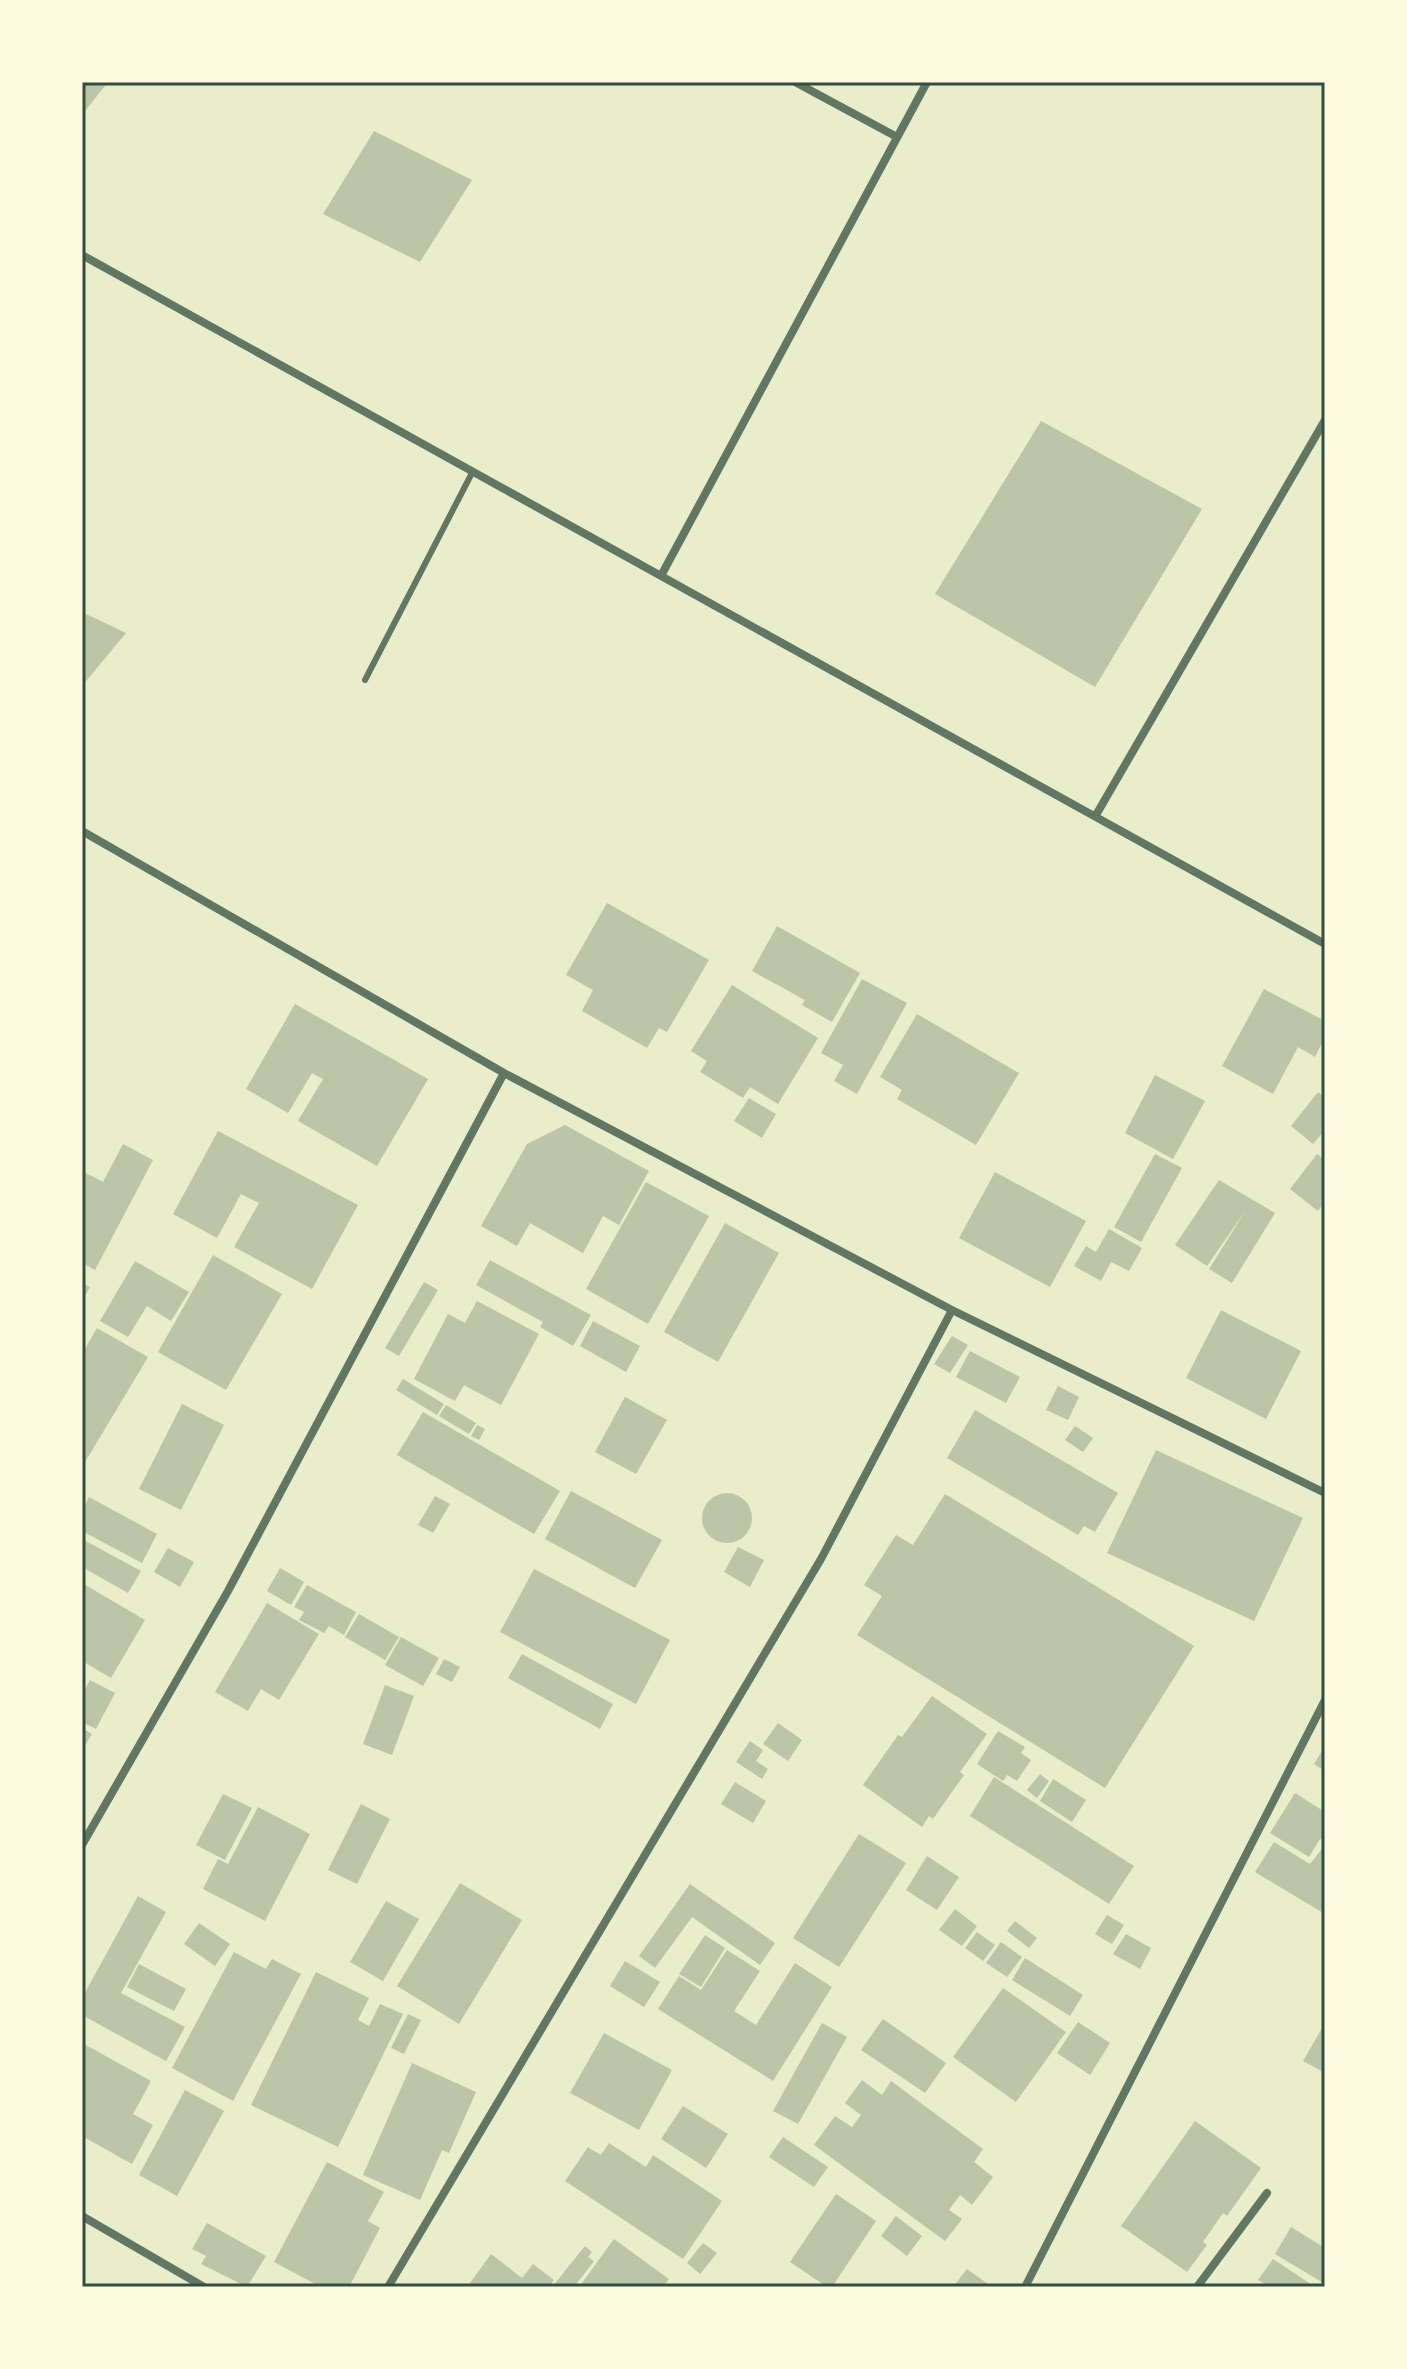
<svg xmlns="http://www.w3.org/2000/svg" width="1407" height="2369" font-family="Montserrat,sans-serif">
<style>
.building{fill:#bcc5a7}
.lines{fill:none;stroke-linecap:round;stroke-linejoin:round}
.service{stroke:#617663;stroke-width:6}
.minor{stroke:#617663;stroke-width:8}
.neatline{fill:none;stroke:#344e41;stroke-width:3}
</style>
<rect width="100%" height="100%" fill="#e9edc9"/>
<path class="building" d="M 82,82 L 108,82 L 82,115 Z
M 374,131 L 472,180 L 420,262 L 323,214 Z
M 1041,421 L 1202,509 L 1095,687 L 935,594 Z
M 82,612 L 126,633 L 82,686 Z
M 607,903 L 709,960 L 667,1032 L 659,1028 L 647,1048 L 582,1011 L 593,990 L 566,975 Z
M 777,926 L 860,973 L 832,1022 L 802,1005 L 805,1000 L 752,971 Z
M 862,979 L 907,1003 L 857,1094 L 834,1081 L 843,1065 L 821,1053 Z
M 732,985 L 818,1038 L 778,1104 L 750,1087 L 743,1098 L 700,1072 L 707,1061 L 691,1051 Z
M 1264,989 L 1325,1021 L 1325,1037 L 1315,1057 L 1298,1047 L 1273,1094 L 1222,1066 Z
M 295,1004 L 428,1079 L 377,1166 L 298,1121 L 323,1079 L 312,1073 L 288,1113 L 246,1089 Z
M 917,1014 L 1019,1073 L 976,1145 L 897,1099 L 902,1090 L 880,1077 Z
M 1155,1075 L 1205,1101 L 1173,1159 L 1125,1133 Z
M 1318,1092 L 1325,1098 L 1325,1130 L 1313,1144 L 1291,1126 Z
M 749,1098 L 776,1114 L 762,1138 L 734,1121 Z
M 565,1125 L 649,1171 L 619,1225 L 603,1216 L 583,1253 L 530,1223 L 517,1246 L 481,1226 L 527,1144 Z
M 218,1131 L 358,1205 L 312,1289 L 234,1247 L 259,1203 L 241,1194 L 217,1238 L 173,1214 Z
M 123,1144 L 153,1160 L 95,1270 L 82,1263 L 82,1171 L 103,1182 Z
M 1155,1154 L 1182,1168 L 1141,1242 L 1114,1227 Z
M 1317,1154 L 1325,1160 L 1325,1201 L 1318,1211 L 1290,1189 Z
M 995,1172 L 1086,1221 L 1050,1287 L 959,1238 Z
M 1219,1180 L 1275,1213 L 1232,1283 L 1209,1269 L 1246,1210 L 1207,1266 L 1175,1245 Z
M 646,1182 L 709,1216 L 648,1324 L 586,1289 Z
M 725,1223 L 779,1253 L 718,1362 L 664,1332 Z
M 1109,1229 L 1142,1248 L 1129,1271 L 1111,1262 L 1101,1281 L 1074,1266 L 1086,1246 L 1096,1252 Z
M 213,1255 L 282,1294 L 226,1390 L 158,1352 Z
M 490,1260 L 591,1315 L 573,1346 L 540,1327 L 543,1322 L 476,1285 Z
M 135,1261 L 189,1292 L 171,1321 L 147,1306 L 128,1337 L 100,1321 Z
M 424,1282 L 438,1290 L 399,1356 L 385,1348 Z
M 82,1283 L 90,1287 L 82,1301 Z
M 477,1301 L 539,1334 L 501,1405 L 464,1385 L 455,1401 L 414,1379 L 448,1314 L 465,1323 Z
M 1221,1310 L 1301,1351 L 1266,1419 L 1186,1378 Z
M 593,1321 L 640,1346 L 626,1372 L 580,1346 Z
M 97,1328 L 148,1357 L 82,1467 L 82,1354 Z
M 952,1336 L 968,1345 L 950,1373 L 934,1364 Z
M 970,1351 L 1020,1377 L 1006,1403 L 956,1377 Z
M 403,1379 L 444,1404 L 437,1415 L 396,1390 Z
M 1058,1386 L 1079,1397 L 1068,1420 L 1046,1410 Z
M 625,1397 L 667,1420 L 636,1474 L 595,1452 Z
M 182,1404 L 224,1425 L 181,1510 L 139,1489 Z
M 446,1405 L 476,1423 L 469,1434 L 439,1416 Z
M 975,1410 L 1118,1493 L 1095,1532 L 1084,1526 L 1078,1535 L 947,1458 Z
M 423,1412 L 560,1491 L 534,1534 L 397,1455 Z
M 477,1425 L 485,1429 L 479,1440 L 471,1436 Z
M 1075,1426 L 1093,1438 L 1083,1452 L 1065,1440 Z
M 1156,1450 L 1303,1518 L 1254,1621 L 1107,1553 Z
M 571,1491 L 662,1540 L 635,1588 L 545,1539 Z
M702 1518a25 25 0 1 1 50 0a25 25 0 1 1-50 0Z
M 945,1494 L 1194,1646 L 1105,1788 L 857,1635 L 882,1596 L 864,1585 L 896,1535 L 913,1545 Z
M 435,1496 L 450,1504 L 433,1533 L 418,1525 Z
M 89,1497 L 157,1534 L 142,1563 L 82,1531 L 82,1510 Z
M 82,1539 L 141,1571 L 128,1593 L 82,1567 Z
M 738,1547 L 764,1560 L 750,1587 L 724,1572 Z
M 168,1548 L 194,1562 L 180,1587 L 154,1572 Z
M 280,1568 L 304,1582 L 291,1605 L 267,1591 Z
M 534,1569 L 670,1640 L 636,1704 L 500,1632 Z
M 82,1583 L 145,1620 L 111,1678 L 82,1661 Z
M 307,1585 L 356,1612 L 344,1635 L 329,1626 L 324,1633 L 299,1620 L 304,1612 L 294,1607 Z
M 267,1603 L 319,1634 L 279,1700 L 261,1689 L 248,1711 L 215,1692 Z
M 359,1614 L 399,1637 L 385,1660 L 345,1637 Z
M 401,1637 L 439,1658 L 423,1686 L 385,1665 Z
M 522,1654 L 613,1704 L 600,1729 L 508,1678 Z
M 444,1659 L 460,1667 L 452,1682 L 436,1674 Z
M 90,1680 L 115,1693 L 96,1729 L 82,1722 L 82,1695 Z
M 385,1685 L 414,1696 L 392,1755 L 363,1744 Z
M 932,1696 L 987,1734 L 960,1772 L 964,1775 L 933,1819 L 929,1816 L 922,1827 L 863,1785 L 898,1735 L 902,1737 Z
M 778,1723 L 802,1740 L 788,1761 L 763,1744 Z
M 82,1728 L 92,1734 L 82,1750 Z
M 998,1731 L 1025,1747 L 1021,1753 L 1031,1760 L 1017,1781 L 1007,1775 L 1003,1781 L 977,1764 Z
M 750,1741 L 763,1750 L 756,1761 L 768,1769 L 762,1779 L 736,1762 Z
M 1325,1746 L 1325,1771 L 1314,1764 Z
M 1040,1774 L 1049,1781 L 1037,1798 L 1027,1790 Z
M 994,1777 L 1134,1866 L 1109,1904 L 970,1816 Z
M 1053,1779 L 1086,1800 L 1072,1822 L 1040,1801 Z
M 735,1782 L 766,1801 L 753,1823 L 721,1804 Z
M 1295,1793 L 1325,1812 L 1325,1841 L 1320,1839 L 1309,1857 L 1270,1833 Z
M 223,1794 L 252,1808 L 225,1860 L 196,1845 Z
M 361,1804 L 390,1819 L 357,1884 L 328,1870 Z
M 258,1807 L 310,1834 L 265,1921 L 203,1889 L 218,1859 L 228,1864 Z
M 859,1834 L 906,1863 L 839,1967 L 793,1938 Z
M 1274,1842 L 1310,1864 L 1325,1845 L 1325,1914 L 1255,1872 Z
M 927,1856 L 959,1877 L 937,1910 L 906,1890 Z
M 460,1883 L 522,1920 L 459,2024 L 397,1986 Z
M 690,1884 L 775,1943 L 760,1965 L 692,1917 L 655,1968 L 639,1956 Z
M 138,1896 L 166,1912 L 121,1993 L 185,2027 L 166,2061 L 82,2015 L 82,1998 Z
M 386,1901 L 419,1919 L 383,1981 L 350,1962 Z
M 955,1909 L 977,1926 L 962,1946 L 939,1930 Z
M 1107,1915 L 1124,1925 L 1112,1944 L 1095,1934 Z
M 1015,1921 L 1037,1938 L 1029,1948 L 1007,1931 Z
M 199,1923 L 230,1944 L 215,1966 L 184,1944 Z
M 977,1932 L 995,1945 L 983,1961 L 965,1948 Z
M 1126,1934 L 1151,1948 L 1140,1969 L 1113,1954 Z
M 705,1935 L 725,1948 L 701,1987 L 679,1974 Z
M 1001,1942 L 1022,1957 L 1007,1977 L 986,1963 Z
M 727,1950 L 760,1971 L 734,2011 L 756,2025 L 795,1963 L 832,1987 L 773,2081 L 658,2009 L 679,1976 L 701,1990 Z
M 234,1952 L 266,1969 L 272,1959 L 301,1974 L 233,2101 L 172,2068 Z
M 1025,1958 L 1083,1995 L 1070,2016 L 1012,1980 Z
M 625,1961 L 660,1982 L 644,2007 L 610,1986 Z
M 139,1964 L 186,1989 L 174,2011 L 127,1987 Z
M 316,1972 L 369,1998 L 358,2020 L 369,2026 L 380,2004 L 403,2014 L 338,2147 L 251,2105 Z
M 1003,1988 L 1066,2032 L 1016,2102 L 953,2057 Z
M 408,2014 L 421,2020 L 404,2054 L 391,2048 Z
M 883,2019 L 946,2063 L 925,2093 L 861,2050 Z
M 1078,2022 L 1110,2043 L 1090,2075 L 1057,2053 Z
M 822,2023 L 847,2037 L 798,2124 L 773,2111 Z
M 1325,2023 L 1325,2073 L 1303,2061 Z
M 604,2033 L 672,2070 L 639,2130 L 570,2093 Z
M 82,2043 L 151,2081 L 133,2114 L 153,2125 L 132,2164 L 82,2136 Z
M 412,2063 L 476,2092 L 449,2153 L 442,2150 L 420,2200 L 363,2175 Z
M 862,2080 L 882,2095 L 891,2081 L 983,2149 L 974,2162 L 993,2177 L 972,2205 L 960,2195 L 949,2210 L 962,2219 L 945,2241 L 814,2145 L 835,2116 L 852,2127 L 861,2115 L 845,2103 Z
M 185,2090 L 224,2111 L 177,2196 L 139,2175 Z
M 683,2106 L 728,2134 L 706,2168 L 661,2139 Z
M 1195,2121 L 1261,2168 L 1227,2216 L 1223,2213 L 1203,2242 L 1207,2245 L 1187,2272 L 1121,2226 Z
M 783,2137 L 828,2167 L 814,2187 L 769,2157 Z
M 609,2143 L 646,2167 L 653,2155 L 722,2201 L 683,2259 L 565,2181 L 588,2147 L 601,2155 Z
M 327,2162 L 384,2192 L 368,2221 L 380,2228 L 349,2287 L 321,2287 L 274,2262 Z
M 836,2194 L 876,2221 L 832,2287 L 827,2287 L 790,2262 Z
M 896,2216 L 922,2236 L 907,2256 L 881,2236 Z
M 207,2223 L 266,2256 L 247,2287 L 201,2264 L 206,2256 L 192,2249 Z
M 1291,2227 L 1325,2248 L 1325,2284 L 1275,2254 Z
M 614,2239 L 669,2279 L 663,2287 L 579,2287 Z
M 703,2243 L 717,2253 L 700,2274 L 687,2263 Z
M 585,2246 L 592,2252 L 588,2257 L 594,2261 L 574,2287 L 552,2287 Z
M 491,2254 L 522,2278 L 533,2264 L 554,2280 L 549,2287 L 467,2287 Z
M 1273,2259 L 1315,2287 L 1269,2287 L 1258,2280 Z
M 967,2269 L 992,2287 L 953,2287 Z"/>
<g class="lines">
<path class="service" d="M 365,680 L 473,471"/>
<path class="minor" d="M 795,82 L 897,137
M 82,255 L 1325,944
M 662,574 L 927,82
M 1096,815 L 1325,420
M 82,831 L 504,1073 L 952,1310 L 1325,1493
M 82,1845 L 228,1591 L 504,1073
M 82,2216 L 204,2287
M 388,2287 L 821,1559 L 952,1310
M 1025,2287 L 1325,1700
M 1197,2287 L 1267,2193"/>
</g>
<rect width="1407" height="2369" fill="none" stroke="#fefae0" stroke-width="168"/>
<rect x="84" y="84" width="1239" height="2201" class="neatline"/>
</svg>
